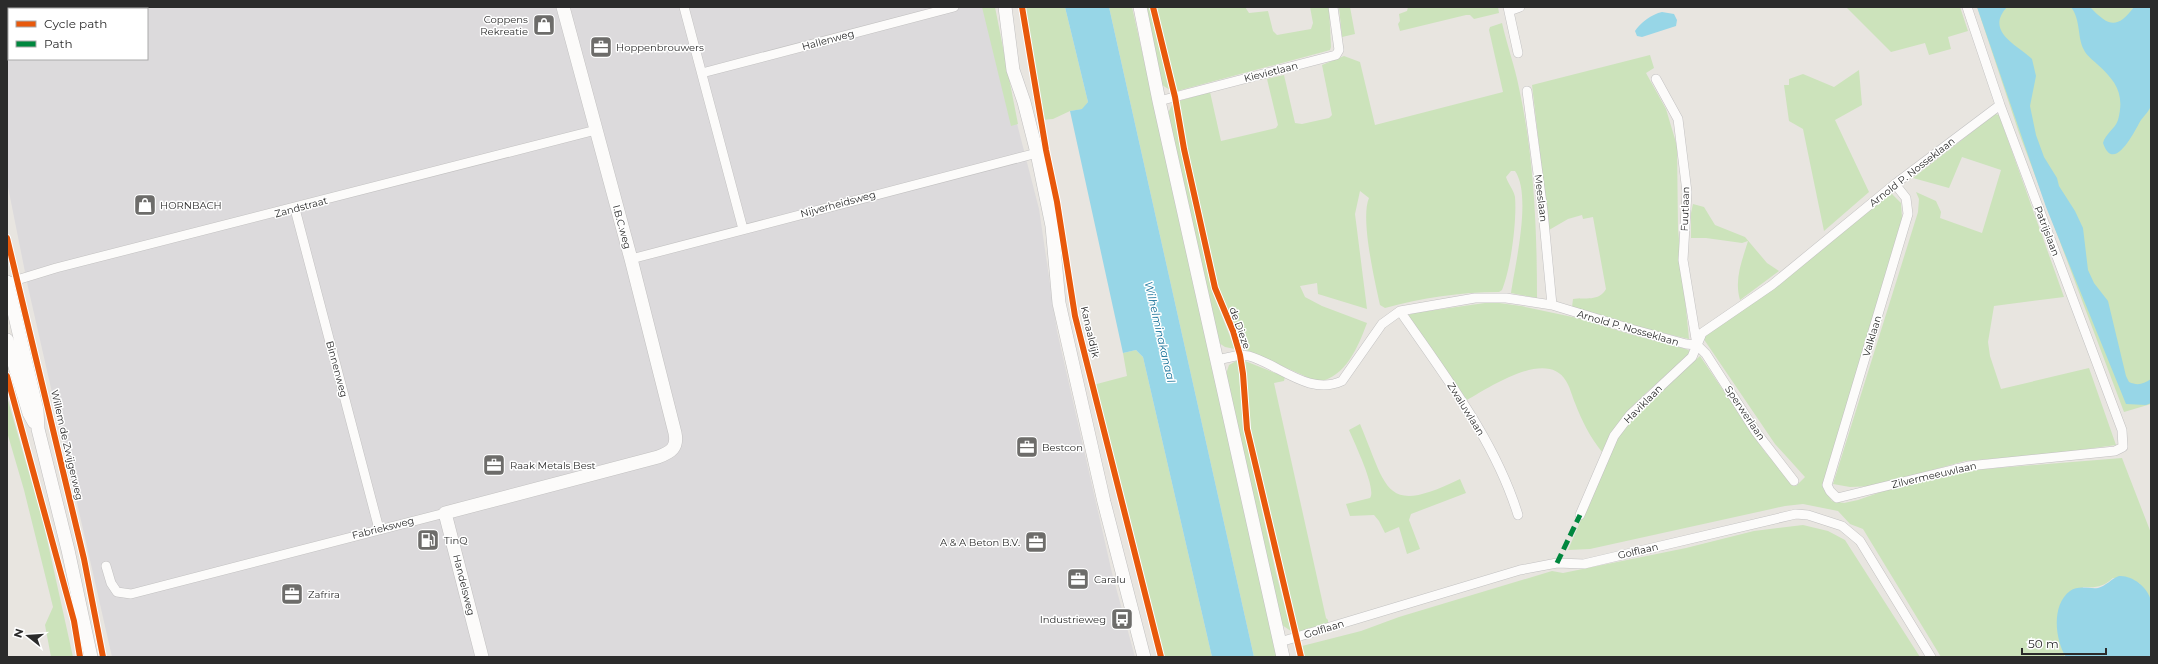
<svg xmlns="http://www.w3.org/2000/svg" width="2158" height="664" font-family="Montserrat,sans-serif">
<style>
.industrial{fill:#dcdadc}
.green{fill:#cce3bb}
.water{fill:#97d6e7}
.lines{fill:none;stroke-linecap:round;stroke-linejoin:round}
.street-casing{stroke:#c2c1c1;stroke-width:10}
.secondary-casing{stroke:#c2c1c1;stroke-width:14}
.street{stroke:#fcfbfa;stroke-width:9}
.secondary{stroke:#fcfbfa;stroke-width:13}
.quiet{stroke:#00873e;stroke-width:5;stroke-dasharray:10 5;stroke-linecap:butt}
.cycleway-casing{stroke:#fff;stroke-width:8}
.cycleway{stroke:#e8590c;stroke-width:6}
.labels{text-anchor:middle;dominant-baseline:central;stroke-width:3;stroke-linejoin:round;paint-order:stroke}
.poi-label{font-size:10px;fill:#2b2b2b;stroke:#fff;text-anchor:start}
.street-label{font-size:10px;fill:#2b2b2b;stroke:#fff}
.water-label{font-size:11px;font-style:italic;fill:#126f97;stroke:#fff}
</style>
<rect width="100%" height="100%" fill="#e8e5e0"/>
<path class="industrial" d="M 10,7 L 987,7 L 1039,209 L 1057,331 L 1112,573 L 1135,657 L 112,657 L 28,287 L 7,182 L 7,26 L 9,11 L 9,59 L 147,59 L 147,9 L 9,9 Z"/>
<path class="green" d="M 982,7 L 995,7 L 1018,124 L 1011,126 Z
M 1023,7 L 1065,7 L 1088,102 L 1083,109 L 1070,111 L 1053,119 L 1042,120 Z
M 1109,7 L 1132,7 L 1278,657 L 1254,657 Z
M 1144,7 L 1149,7 L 1170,90 L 1162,85 Z
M 1156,7 L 1245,7 L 1249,13 L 1268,11 L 1273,31 L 1277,35 L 1311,29 L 1313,23 L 1310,7 L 1329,7 L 1331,47 L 1330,50 L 1323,52 L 1177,91 Z
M 1339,7 L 1350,7 L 1355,34 L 1342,37 Z
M 1408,7 L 1498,7 L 1499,13 L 1474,19 L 1470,15 L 1466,15 L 1400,31 L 1398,24 L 1400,21 L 1399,14 L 1407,11 Z
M 1846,7 L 1960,7 L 1968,31 L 1948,37 L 1951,49 L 1929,55 L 1925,43 L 1891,52 Z
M 1977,7 L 2151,7 L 2151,404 L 2124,412 L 2019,133 Z
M 1502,23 C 1507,45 1515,67 1519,88 C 1534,156 1537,229 1537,298 L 1511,293 C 1515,265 1532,195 1515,171 L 1511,171 L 1506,177 C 1508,184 1514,190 1515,197 C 1517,220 1511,268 1502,290 L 1499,292 C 1461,292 1421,298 1385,308 L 1380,305 C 1375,282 1360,218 1369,198 L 1360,191 L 1355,214 L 1367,309 L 1318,294 L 1317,283 L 1300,286 L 1305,297 L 1322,306 L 1367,323 C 1358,347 1346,377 1318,382 L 1242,348 L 1219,289 L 1187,147 L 1179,101 L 1210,92 L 1221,141 L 1276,128 L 1278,125 L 1267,79 L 1284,75 L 1295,123 L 1302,124 L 1329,118 L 1332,115 L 1322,65 L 1344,56 L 1360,62 L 1375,125 L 1503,92 L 1489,30 L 1490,27 Z
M 1650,55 L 1654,68 L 1646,73 L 1666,109 L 1677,146 L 1678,229 L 1689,339 L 1645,329 L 1572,307 L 1573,299 C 1585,297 1599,302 1606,289 L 1593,217 L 1583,219 L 1582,215 L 1568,219 L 1549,230 L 1532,85 Z
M 1859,70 L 1862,105 L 1835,120 L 1869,192 L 1824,231 L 1803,129 L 1789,121 L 1784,85 L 1789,85 L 1789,79 L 1803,74 L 1834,87 Z
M 1173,103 L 1181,151 L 1212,291 L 1235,349 L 1225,347 L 1219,343 L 1168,113 Z
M 1995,114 L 1999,115 L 2064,297 L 1994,306 L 1988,342 L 1990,356 L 2001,389 L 2089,368 L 2116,445 L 2050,454 L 1965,461 L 1874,486 L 1850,487 L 1833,484 L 1918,212 L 1919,199 L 1916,192 L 1936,201 L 1941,212 L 1940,218 L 1982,233 L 2001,170 L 1962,157 L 1949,188 L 1913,178 Z
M 1892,194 L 1901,203 L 1902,218 L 1824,481 L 1825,491 L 1832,501 L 1844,503 L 1858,500 L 1901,485 L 1961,471 L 2122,458 L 2151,533 L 2151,601 L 2139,583 L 2113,578 C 2103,587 2096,588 2083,587 L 2064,655 L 2066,657 L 1941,657 L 1863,529 L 1850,524 L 1838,511 L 1803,504 L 1785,506 L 1590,549 L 1568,550 L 1617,437 L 1635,415 L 1700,356 L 1765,452 L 1796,486 L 1805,477 L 1775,444 L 1703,338 L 1704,336 L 1883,195 Z
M 1693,204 L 1704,207 L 1715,225 L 1745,237 L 1767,263 L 1779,271 L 1740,300 C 1734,279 1742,261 1748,241 L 1742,243 L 1706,238 L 1691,238 L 1691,213 Z
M 1492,302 L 1521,306 L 1582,319 L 1629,334 L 1686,349 L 1692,352 C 1660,382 1619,410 1602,452 C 1590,437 1582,421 1575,403 C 1572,396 1570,387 1566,381 C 1547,348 1489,388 1467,400 L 1409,318 L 1409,315 L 1414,313 Z
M 1136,350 L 1143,357 L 1212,657 L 1164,657 L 1127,506 L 1093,385 L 1127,376 L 1123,353 Z
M 1238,360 L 1243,427 L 1276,573 L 1291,631 L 1282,625 L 1226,374 L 1229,365 Z
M 1245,361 L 1285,377 L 1284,381 L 1274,383 L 1326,618 L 1328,620 L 1328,623 L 1299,632 L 1280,559 L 1251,430 Z
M 7,397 L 43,521 L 73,657 L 51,657 L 45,625 L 53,607 L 24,490 L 7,432 Z
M 1360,424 C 1388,490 1384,516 1460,479 L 1466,493 L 1411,514 L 1409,520 L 1420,549 L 1407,554 L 1399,527 L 1385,533 L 1379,521 L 1374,515 L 1350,516 L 1346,504 L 1370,498 C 1377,489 1354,442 1349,430 Z
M 1803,525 L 1828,531 L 1845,540 L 1920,657 L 1304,657 L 1302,646 L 1361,631 L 1399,617 L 1552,571 L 1563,573 L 1686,548 L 1754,531 Z"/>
<path class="water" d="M 1065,7 L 1109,7 L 1254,657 L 1212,657 L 1143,357 L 1136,350 L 1123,353 L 1070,111 L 1082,109 L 1088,102 Z
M 1977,7 L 2007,7 C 1984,32 2019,46 2032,59 L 2036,76 L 2030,106 L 2036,135 L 2044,157 L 2057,178 L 2059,186 L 2075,211 L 2083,228 L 2088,270 L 2094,283 L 2108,301 L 2126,376 L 2129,382 C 2138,386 2143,384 2151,379 L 2151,403 L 2146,405 L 2126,404 L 2046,207 Z
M 2071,7 L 2090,7 C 2108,26 2117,30 2134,7 L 2151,7 C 2151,39 2154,73 2151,105 C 2150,110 2144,116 2141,120 C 2135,130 2114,175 2103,143 C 2105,134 2115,129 2118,120 C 2125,94 2116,81 2097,64 C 2093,60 2087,56 2084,50 C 2077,37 2081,20 2071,7 Z
M 1662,12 L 1674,14 L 1677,20 L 1676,26 L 1642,37 L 1637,36 L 1635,31 C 1640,23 1652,14 1662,12 Z
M 2119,576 C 2132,575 2148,587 2151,601 C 2154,614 2151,642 2151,657 L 2066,657 C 2055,640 2051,605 2070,591 C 2078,585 2089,589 2098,588 C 2106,586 2111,579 2119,576 Z"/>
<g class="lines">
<g class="street-casing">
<path id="street" d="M 684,7 L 743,229
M 1508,7 L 1518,53
M 1509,11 L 1520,7
M 702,73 L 954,7
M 1656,79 L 1678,119 L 1687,192 L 1683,260 L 1697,345 L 1706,354 L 1756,432 L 1794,481
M 1527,91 L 1543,211 L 1552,305
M 1159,101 L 1336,55 L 1339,50 L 1333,7
M 1895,184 L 1906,198 L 1908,214 L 1827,485 L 1830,491 L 1837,498 L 1968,466 L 2115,451 L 2123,447 L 2122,430 L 2000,105 L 1967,7
M 295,209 L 379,529
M 631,259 L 1037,153
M 7,283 L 56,268 L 596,130
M 1400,311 C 1444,375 1495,440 1518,515
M 1217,360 L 1240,355 L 1249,356 C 1280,365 1309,396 1342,381 L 1382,324 L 1400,311 L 1475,298 L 1506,298 L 1552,305 L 1631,329 L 1686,344 L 1697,345 L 1702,333 L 1772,285 L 1895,184 L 2000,105
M 1580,515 L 1614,436 L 1630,415 L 1692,357 L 1697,345
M 106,566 L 111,583 L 117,592 L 131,594 L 445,513
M 1280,642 L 1520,570 L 1557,563 L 1584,564 L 1796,514 L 1808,515 L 1842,526 L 1860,541 L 1931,657"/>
</g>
<g class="secondary-casing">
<path id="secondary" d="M 1005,7 L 1013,70 L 1024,102 L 1037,153 L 1052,226 L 1059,303 L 1104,502 L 1144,657
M 1140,7 L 1159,101 L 1283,657
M 7,282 L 37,410 L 38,429 L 68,550 L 91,657
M 7,340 L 29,413 L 34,422
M 482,657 L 445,513 L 658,457 C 671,452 678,448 675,433 L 631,259 L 563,7"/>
</g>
<use href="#street" class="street"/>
<use href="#secondary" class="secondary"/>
<path class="quiet" d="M 1557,563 L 1580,515"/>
<g class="cycleway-casing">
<path id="cycleway" d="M 1022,7 L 1046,150 L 1057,202 L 1075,316 L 1161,657
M 1153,7 L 1175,97 L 1184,149 L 1215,288 L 1233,331 L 1240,355 L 1243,374 L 1247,429 L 1301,657
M 7,238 L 84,559 L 103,657
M 7,376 L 74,621 L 80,657"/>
</g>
<use href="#cycleway" class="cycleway"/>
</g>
<defs>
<g id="shop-square" transform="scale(1.15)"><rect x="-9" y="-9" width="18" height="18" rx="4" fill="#6d6c6a" stroke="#fff"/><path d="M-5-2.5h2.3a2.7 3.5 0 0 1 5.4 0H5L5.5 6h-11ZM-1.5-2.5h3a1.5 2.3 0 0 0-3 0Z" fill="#fff"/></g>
<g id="office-square" transform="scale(1.15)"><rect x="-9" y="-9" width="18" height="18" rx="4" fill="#6d6c6a" stroke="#fff"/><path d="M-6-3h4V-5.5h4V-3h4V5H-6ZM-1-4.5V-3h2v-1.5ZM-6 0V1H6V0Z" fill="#fff"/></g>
<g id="fuel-square" transform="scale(1.15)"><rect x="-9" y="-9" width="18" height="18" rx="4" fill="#6d6c6a" stroke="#fff"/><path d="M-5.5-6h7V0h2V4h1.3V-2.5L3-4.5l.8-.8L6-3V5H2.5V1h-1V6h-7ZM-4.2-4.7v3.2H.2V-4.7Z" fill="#fff"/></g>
<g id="bus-square" transform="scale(1.15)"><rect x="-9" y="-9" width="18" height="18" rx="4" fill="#6d6c6a" stroke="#fff"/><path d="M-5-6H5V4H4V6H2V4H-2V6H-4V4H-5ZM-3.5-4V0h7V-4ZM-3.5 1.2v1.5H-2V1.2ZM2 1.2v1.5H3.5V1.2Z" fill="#fff"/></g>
</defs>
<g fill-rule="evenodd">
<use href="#shop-square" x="544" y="25"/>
<use href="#office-square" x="601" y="47"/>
<use href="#shop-square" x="145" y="205"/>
<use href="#office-square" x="1027" y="447"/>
<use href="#office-square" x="494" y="465"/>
<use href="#fuel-square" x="428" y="540"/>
<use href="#office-square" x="1036" y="542"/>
<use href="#office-square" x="1078" y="579"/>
<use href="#office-square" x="292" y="594"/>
<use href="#bus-square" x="1122" y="619"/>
</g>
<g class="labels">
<g class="poi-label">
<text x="528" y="19" text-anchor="end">Coppens<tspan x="528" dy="12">Rekreatie</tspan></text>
<text x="616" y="47">Hoppenbrouwers</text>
<text x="160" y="205">HORNBACH</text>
<text x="1042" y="447">Bestcon</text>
<text x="510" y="465">Raak Metals Best</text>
<text x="444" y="540">TinQ</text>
<text x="1020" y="542" text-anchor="end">A &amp; A Beton B.V.</text>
<text x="1094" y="579">Caralu</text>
<text x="308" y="594">Zafrira</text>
<text x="1106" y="619" text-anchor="end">Industrieweg</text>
</g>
<g class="street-label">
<text transform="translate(828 40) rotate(-15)">Hallenweg</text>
<text transform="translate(1271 72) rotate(-14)">Kievietlaan</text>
<text transform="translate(1912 172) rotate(-38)">Arnold P. Nosseklaan</text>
<text transform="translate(1541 198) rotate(83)">Meeslaan</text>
<text transform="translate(838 204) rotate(-15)">Nijverheidsweg</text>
<text transform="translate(301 207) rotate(-15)">Zandstraat</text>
<text transform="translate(1685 209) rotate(-88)">Fuutlaan</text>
<text transform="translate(622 227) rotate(75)">I.B.C.weg</text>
<text transform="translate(2047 231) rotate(69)">Patrijslaan</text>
<text transform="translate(1240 328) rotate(70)">de Dieze</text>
<text transform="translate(1628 328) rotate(16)">Arnold P. Nosseklaan</text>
<text transform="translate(1090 332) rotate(77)">Kanaaldijk</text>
<text transform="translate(1872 336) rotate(-73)">Valklaan</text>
<text transform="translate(337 369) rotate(75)">Binnenweg</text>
<text transform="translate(1643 404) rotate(-45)">Haviklaan</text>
<text transform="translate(1466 409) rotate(58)">Zwaluwlaan</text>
<text transform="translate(1745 413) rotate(56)">Sperwerlaan</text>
<text transform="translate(67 445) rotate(77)">Willem de Zwijgerweg</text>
<text transform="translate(1934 475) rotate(-13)">Zilvermeeuwlaan</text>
<text transform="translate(383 528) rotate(-14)">Fabrieksweg</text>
<text transform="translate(1638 551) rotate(-13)">Golflaan</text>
<text transform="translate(464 585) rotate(76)">Handelsweg</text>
<text transform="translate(1324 629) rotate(-17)">Golflaan</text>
</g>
<g class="water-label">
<text transform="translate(1160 332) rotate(77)">Wilhelminakanaal</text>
</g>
</g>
<rect width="2158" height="664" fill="none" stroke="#2b2b2b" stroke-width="16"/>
<rect x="8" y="8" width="140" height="52" fill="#ffffff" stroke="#aaaaaa"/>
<rect x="16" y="21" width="20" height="6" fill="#e8590c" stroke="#aaaaaa"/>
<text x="44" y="28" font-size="12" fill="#2b2b2b">Cycle path</text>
<rect x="16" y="41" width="20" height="6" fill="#00873e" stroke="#aaaaaa"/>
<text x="44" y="48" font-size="12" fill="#2b2b2b">Path</text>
<g transform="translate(28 636) rotate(287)" stroke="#ffffff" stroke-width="3" paint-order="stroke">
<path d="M0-3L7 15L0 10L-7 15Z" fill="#2b2b2b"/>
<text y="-6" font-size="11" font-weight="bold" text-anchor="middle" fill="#2b2b2b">N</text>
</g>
<path d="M2022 648v6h84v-6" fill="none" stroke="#2b2b2b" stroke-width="2"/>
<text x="2028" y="648" font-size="12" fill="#2b2b2b" stroke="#ffffff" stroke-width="3" paint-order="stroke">50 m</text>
</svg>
